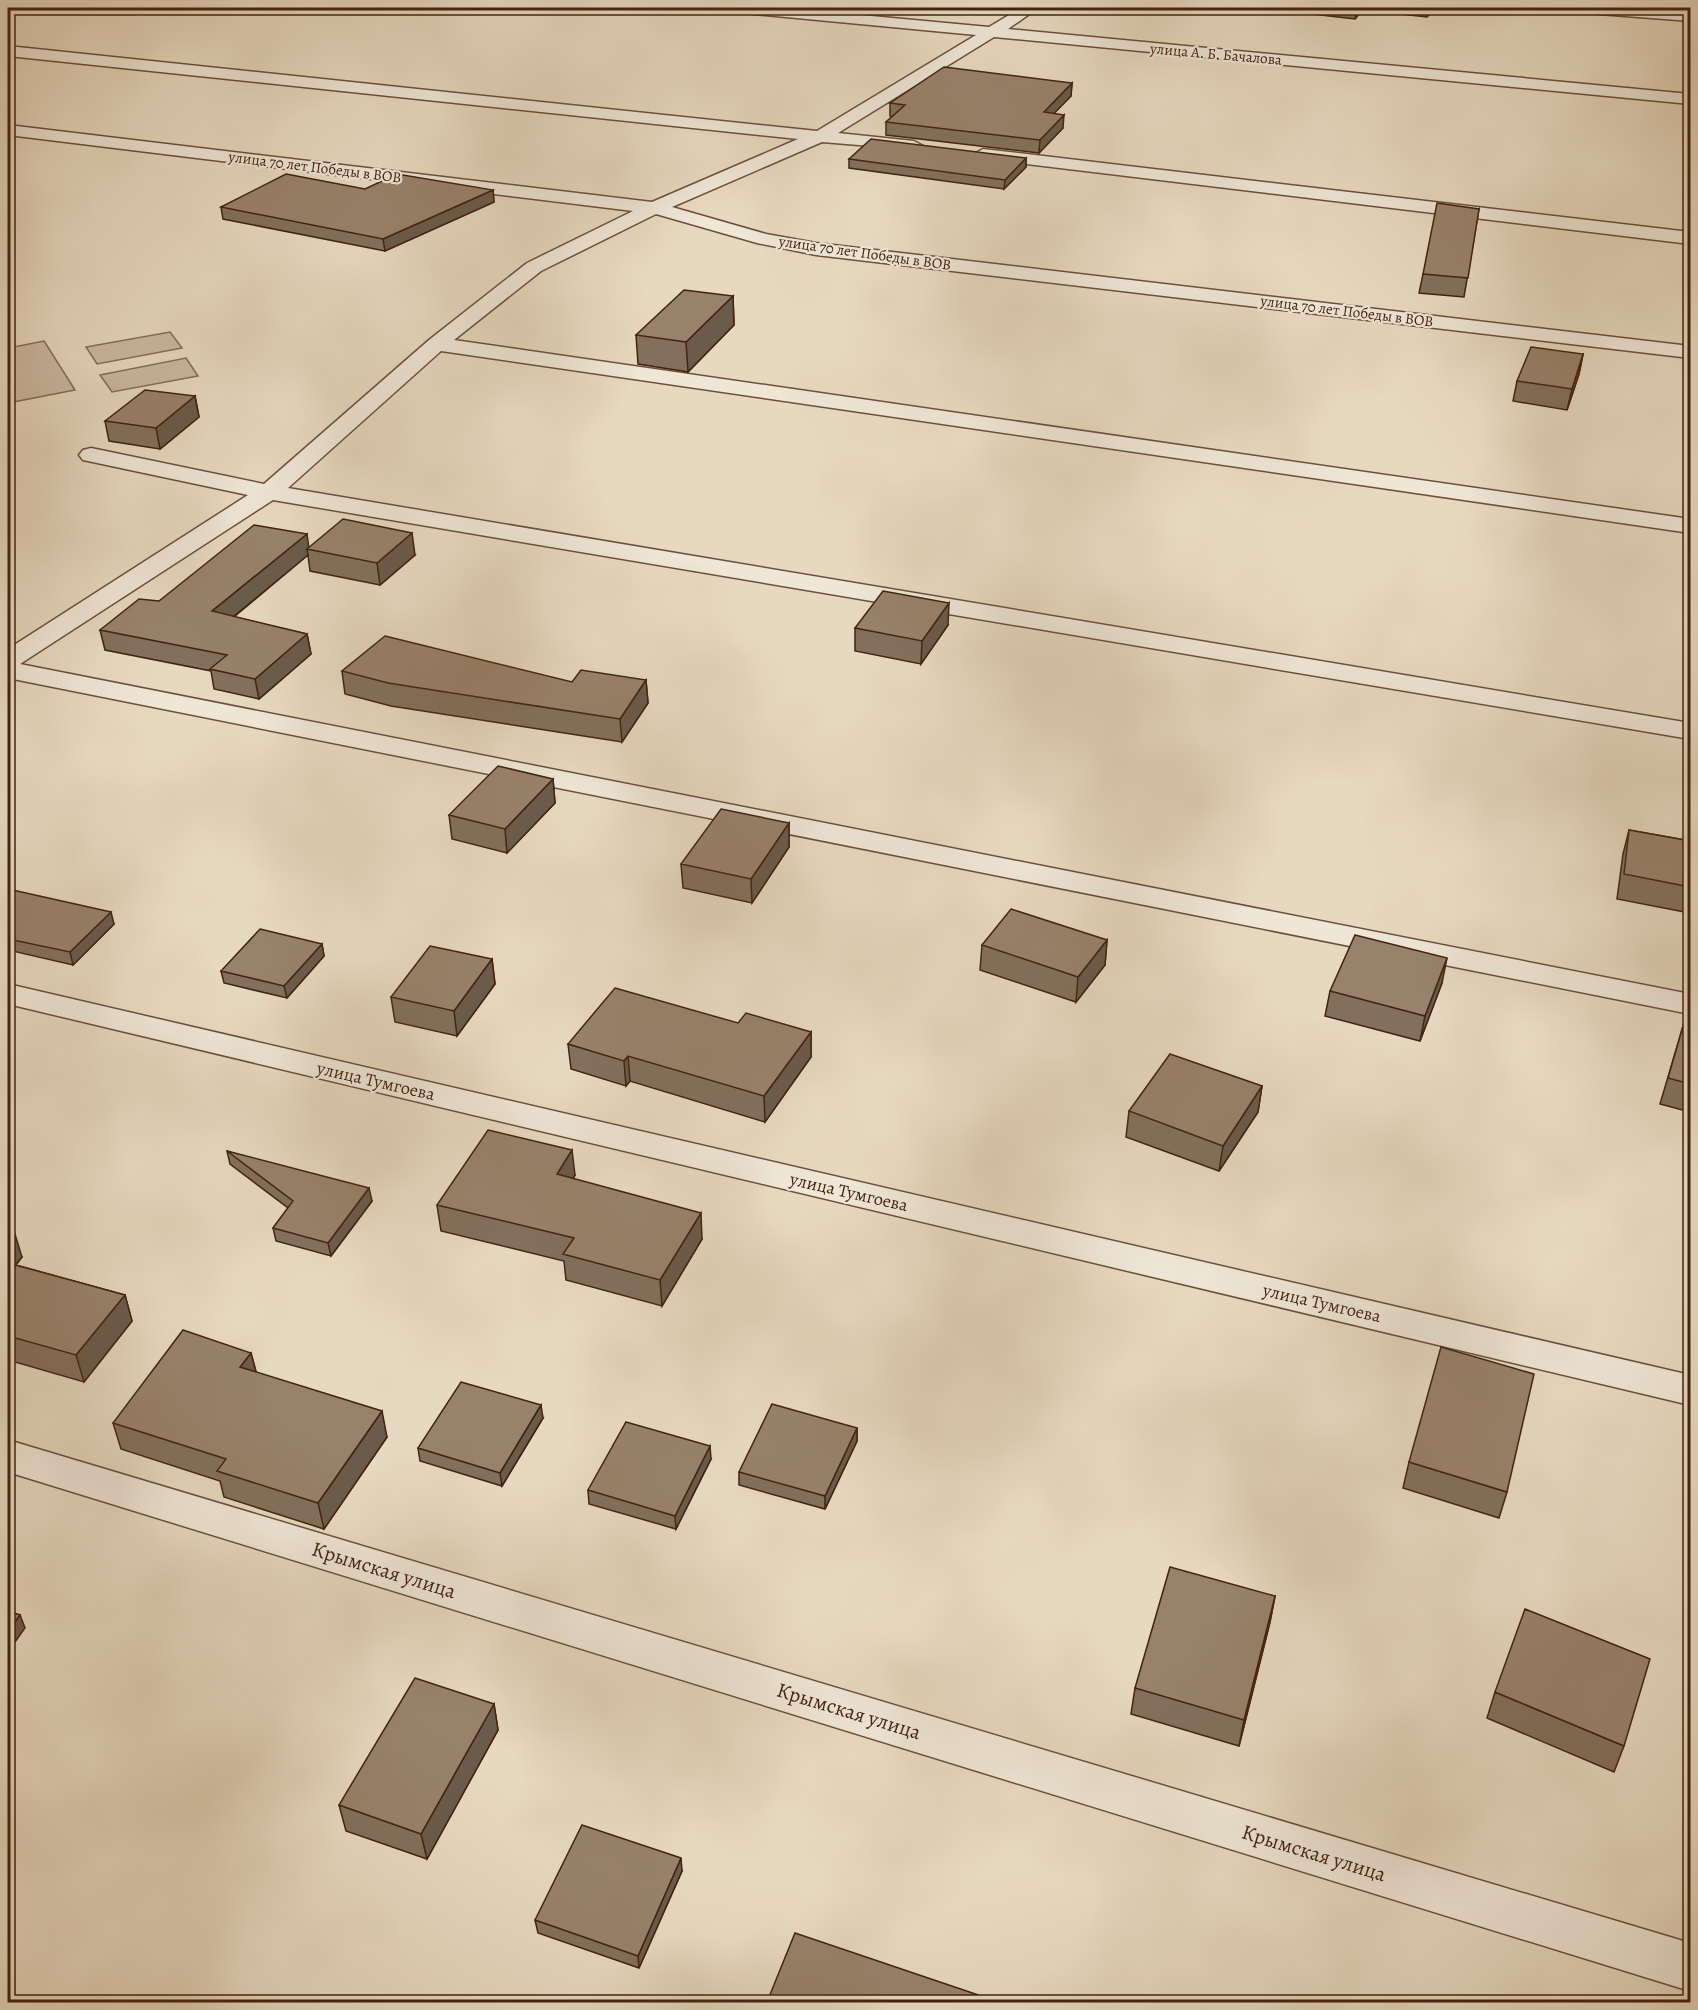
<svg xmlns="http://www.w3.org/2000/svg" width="1698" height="2010" font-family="Alegreya,serif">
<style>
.green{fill:#cbbaa2;stroke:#866e58;stroke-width:1.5}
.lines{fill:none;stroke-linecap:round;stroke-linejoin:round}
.minor-casing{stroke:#6b503a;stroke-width:3}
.minor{fill:#efe6d6;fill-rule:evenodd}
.wall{fill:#83705c;stroke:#42230e;stroke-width:1.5}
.shaded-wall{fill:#6a5b4b;stroke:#42230e;stroke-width:1.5}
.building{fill:#98826b;stroke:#42230e;stroke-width:1.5}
.labels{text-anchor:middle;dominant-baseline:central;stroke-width:4.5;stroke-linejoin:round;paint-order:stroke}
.far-street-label{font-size:15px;fill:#42230e;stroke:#efe6d6}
.street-label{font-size:18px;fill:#42230e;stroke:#efe6d6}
.near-street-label{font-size:21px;fill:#42230e;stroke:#efe6d6}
</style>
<rect width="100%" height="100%" fill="#e7d9c0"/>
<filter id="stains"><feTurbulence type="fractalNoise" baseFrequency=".00333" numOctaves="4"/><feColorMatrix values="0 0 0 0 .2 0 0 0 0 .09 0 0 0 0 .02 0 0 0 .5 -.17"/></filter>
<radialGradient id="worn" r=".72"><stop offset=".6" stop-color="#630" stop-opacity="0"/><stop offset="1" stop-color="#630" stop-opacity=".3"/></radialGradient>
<path class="green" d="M 170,332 L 182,348 L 97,364 L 86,347 Z
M 44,341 L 75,390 L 8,403 L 8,348 Z
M 186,358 L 198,376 L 112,392 L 100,375 Z"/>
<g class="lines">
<g class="minor-casing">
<path id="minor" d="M 736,8 L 785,8 L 989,27 L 1021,8 L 1038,8 L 1008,29 L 1690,94 L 1690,104 L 994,37 L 838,133 L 914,141 L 923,146 L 920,150 L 822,142 L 672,207 L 766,234 L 816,243 L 1690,346 L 1690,358 L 816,255 L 757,243 L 656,214 L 541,271 L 454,340 L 1690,519 L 1690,533 L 441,351 L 288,488 L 1690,723 L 1690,739 L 273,500 L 20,664 L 1690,994 L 1690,1014 L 8,678 L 8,649 L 248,495 L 83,460 L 79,455 L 83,450 L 91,448 L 264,484 L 429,340 L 527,263 L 633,211 L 8,135 L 8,125 L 652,202 L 798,139 L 8,56 L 8,46 L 817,131 L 976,35 L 743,13 Z
M 1578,8 L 1633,8 L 1690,12 L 1690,21 L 1586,13 Z
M 983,149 L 1690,232 L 1690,244 L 977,158 L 974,154 Z
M 8,984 L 1690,1375 L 1690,1405 L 8,1004 Z
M 8,1440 L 1690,1943 L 1690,1991 L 8,1472 Z"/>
</g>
<use href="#minor" class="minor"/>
</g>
<path class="wall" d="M 1287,8 L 1434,8 L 1427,17 L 1362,10 L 1355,19 L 1286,11 Z
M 1072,83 L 1071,96 L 1054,113 L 1063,128 L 1039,153 L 886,135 L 886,122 L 892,117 L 890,116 L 890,103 Z
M 1026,158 L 1026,167 L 1004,189 L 849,168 L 849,159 Z
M 493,190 L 494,202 L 385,251 L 223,219 L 221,207 Z
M 1479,209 L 1464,297 L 1419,293 L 1423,274 Z
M 733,296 L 734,325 L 688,372 L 638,364 L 636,335 Z
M 1583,354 L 1579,374 L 1567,410 L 1513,401 L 1517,381 Z
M 195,396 L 199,417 L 160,449 L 109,441 L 105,421 Z
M 309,547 L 415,555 L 380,585 L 310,571 L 308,555 L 234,617 L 307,634 L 311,654 L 259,699 L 214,689 L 211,671 L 105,650 L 100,630 L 159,601 Z
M 948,625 L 921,664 L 855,651 L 855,628 Z
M 342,671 L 572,682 L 646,680 L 648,703 L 622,742 L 391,706 L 345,694 Z
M 553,779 L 555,803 L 507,853 L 452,839 L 449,815 Z
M 789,823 L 789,847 L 752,903 L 683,888 L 681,864 Z
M 1629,830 L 1690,841 L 1690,913 L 1617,899 L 1623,854 Z
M 8,889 L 114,924 L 73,965 L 8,950 Z
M 1107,940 L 1105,965 L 1076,1002 L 980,970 L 982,945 Z
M 322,944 L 324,956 L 287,998 L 224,983 L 221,971 Z
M 492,959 L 495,984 L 457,1036 L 395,1022 L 391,997 Z
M 1442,983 L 1420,1041 L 1325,1016 L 1330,991 Z
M 1688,1009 L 1690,1010 L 1690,1112 L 1660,1104 Z
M 738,1023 L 811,1032 L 811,1057 L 765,1122 L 630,1081 L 626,1086 L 571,1069 L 568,1044 Z
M 1262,1086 L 1258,1112 L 1219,1171 L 1126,1137 L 1129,1111 Z
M 227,1151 L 372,1201 L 331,1256 L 276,1241 L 273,1228 L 288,1208 L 230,1164 Z
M 575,1175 L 573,1179 L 702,1239 L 662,1306 L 566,1280 L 564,1261 L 441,1231 L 437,1205 Z
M 8,1229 L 22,1257 L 16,1265 L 125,1295 L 132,1321 L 84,1382 L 8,1360 Z
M 251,1353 L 256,1372 L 387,1437 L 324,1529 L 224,1497 L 220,1481 L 121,1449 L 113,1423 Z
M 543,1418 L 502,1486 L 420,1461 L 418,1448 Z
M 857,1428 L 857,1441 L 825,1509 L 739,1485 L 739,1472 Z
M 711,1459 L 676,1529 L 589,1504 L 588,1490 Z
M 1409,1462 L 1507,1492 L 1499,1518 L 1403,1488 Z
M 1275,1596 L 1270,1622 L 1239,1746 L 1131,1714 L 1135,1688 Z
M 1495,1692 L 1624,1746 L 1614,1772 L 1487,1718 Z
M 494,1704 L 498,1730 L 427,1859 L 346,1831 L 339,1805 Z
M 682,1871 L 639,1968 L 538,1933 L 535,1920 Z"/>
<path class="shaded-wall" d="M 1358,8 L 1363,8 L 1362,10 L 1355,19 L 1357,9 Z
M 1429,8 L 1434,8 L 1427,17 Z
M 1072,83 L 1071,96 L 1043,125 L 1044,112 Z
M 1064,115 L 1063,128 L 1039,153 L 1040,140 Z
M 1026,158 L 1026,167 L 1004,189 L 1005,180 Z
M 493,190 L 494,202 L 385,251 L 383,239 Z
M 8,269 L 9,269 L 14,288 L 8,289 Z
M 733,296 L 734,325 L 688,372 L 686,342 Z
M 1583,354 L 1579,374 L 1567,410 L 1572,389 Z
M 195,396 L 199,417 L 160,449 L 156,428 Z
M 412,533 L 415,555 L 380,585 L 377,563 Z
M 307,534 L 309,549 L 307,549 L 308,555 L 216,631 L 212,611 Z
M 949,603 L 948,625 L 921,664 L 922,641 Z
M 307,634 L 311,654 L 259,699 L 255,679 Z
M 646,680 L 648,703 L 622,742 L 620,719 Z
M 553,779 L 555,803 L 507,853 L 505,829 Z
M 789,823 L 789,847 L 752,903 L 751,879 Z
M 111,912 L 114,924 L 73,965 L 70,952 Z
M 1107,940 L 1105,965 L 1076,1002 L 1078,977 Z
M 322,944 L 324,956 L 287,998 L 284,986 Z
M 1447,958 L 1442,983 L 1420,1041 L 1425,1016 Z
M 492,959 L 495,984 L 457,1036 L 454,1011 Z
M 811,1032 L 811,1057 L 765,1122 L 764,1096 Z
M 628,1056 L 630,1081 L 626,1086 L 624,1061 Z
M 1262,1086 L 1258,1112 L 1219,1171 L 1223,1146 Z
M 572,1150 L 575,1175 L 560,1200 L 557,1174 Z
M 369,1188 L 372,1201 L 331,1256 L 328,1243 Z
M 701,1213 L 702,1239 L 662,1306 L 660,1280 Z
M 14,1231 L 22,1257 L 8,1274 L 8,1238 Z
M 125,1295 L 132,1321 L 84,1382 L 76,1355 Z
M 251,1353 L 258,1379 L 240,1367 Z
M 541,1405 L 543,1418 L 502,1486 L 500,1473 Z
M 382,1411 L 387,1437 L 324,1529 L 318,1503 Z
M 857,1428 L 857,1441 L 825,1509 L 825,1496 Z
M 710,1446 L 711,1459 L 676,1529 L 675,1516 Z
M 1275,1596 L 1270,1622 L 1239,1746 L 1244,1720 Z
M 20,1615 L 25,1628 L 8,1652 L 8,1632 Z
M 494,1704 L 498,1730 L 427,1859 L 421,1834 Z
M 681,1858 L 682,1871 L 639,1968 L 638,1956 Z"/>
<path class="building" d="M 1340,8 L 1358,8 L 1357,9 Z
M 944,67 L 1072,83 L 1044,112 L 1064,115 L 1040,140 L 886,122 L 905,105 L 890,103 Z
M 871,139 L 1026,158 L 1005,180 L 849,159 Z
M 286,174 L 365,189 L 397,174 L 493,190 L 383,239 L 221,207 Z
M 1437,203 L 1479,209 L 1468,278 L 1423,274 Z
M 684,290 L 733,296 L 686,342 L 636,335 Z
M 1531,347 L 1583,354 L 1572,389 L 1517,381 Z
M 145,390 L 195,396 L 156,428 L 105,421 Z
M 343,519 L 412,533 L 377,563 L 307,549 Z
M 254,525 L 307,534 L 212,611 L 307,634 L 255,679 L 210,669 L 227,655 L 100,630 L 139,599 L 159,601 Z
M 883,591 L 949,603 L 922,641 L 855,628 Z
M 385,636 L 572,682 L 581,670 L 646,680 L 620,719 L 388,683 L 342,671 Z
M 498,766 L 553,779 L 505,829 L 449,815 Z
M 721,809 L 789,823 L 751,879 L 681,864 Z
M 1629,830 L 1690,841 L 1690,887 L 1624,874 Z
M 8,889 L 111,912 L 70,952 L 8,939 Z
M 1011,909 L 1107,940 L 1078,977 L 982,945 Z
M 260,929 L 322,944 L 284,986 L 221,971 Z
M 1355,935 L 1447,958 L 1425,1016 L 1330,991 Z
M 430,946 L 492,959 L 454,1011 L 391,997 Z
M 615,988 L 738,1023 L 746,1013 L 811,1032 L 764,1096 L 628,1056 L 624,1061 L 568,1044 Z
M 1688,1009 L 1690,1010 L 1690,1084 L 1668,1078 Z
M 1170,1054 L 1262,1086 L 1223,1146 L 1129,1111 Z
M 488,1130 L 572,1150 L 557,1174 L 701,1213 L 660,1280 L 563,1254 L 574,1238 L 437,1205 Z
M 227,1151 L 369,1188 L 328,1243 L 273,1228 L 293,1201 Z
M 8,1229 L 14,1231 L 8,1238 Z
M 8,1263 L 125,1295 L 76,1355 L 8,1336 Z
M 183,1330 L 251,1353 L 240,1367 L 382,1411 L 318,1503 L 217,1471 L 226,1459 L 113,1423 Z
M 1441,1347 L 1534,1374 L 1507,1492 L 1409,1462 Z
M 461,1382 L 541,1405 L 500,1473 L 418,1448 Z
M 772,1404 L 857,1428 L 825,1496 L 739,1472 Z
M 626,1422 L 710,1446 L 675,1516 L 588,1490 Z
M 1170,1567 L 1275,1596 L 1244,1720 L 1135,1688 Z
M 1525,1609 L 1650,1659 L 1624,1746 L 1495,1692 Z
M 8,1611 L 20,1615 L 8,1632 Z
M 415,1678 L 494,1704 L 421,1834 L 339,1805 Z
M 582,1825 L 681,1858 L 638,1956 L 535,1920 Z
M 795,1933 L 999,2002 L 767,2002 Z"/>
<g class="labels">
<g class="far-street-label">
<text transform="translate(1216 54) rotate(5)">улица А. Б. Бачалова</text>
<text transform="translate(315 167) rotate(7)">улица 70 лет Победы в ВОВ</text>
<text transform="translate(865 253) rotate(8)">улица 70 лет Победы в ВОВ</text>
<text transform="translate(1347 311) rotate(7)">улица 70 лет Победы в ВОВ</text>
</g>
<g class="street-label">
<text transform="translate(376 1081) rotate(13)">улица Тумгоева</text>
<text transform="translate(849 1192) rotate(13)">улица Тумгоева</text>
<text transform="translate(1322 1303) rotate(13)">улица Тумгоева</text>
</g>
<g class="near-street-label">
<text transform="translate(384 1570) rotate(17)">Крымская улица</text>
<text transform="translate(849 1711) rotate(17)">Крымская улица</text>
<text transform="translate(1314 1853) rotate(17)">Крымская улица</text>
</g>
</g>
<rect width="1698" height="2010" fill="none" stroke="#e7d9c0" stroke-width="30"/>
<rect x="9" y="9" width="1680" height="1992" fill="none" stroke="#42230e" stroke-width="3"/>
<rect x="15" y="15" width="1668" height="1980" fill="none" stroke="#42230e" stroke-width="1.5"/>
<rect width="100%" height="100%" filter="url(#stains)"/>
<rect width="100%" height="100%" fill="url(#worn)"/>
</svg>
